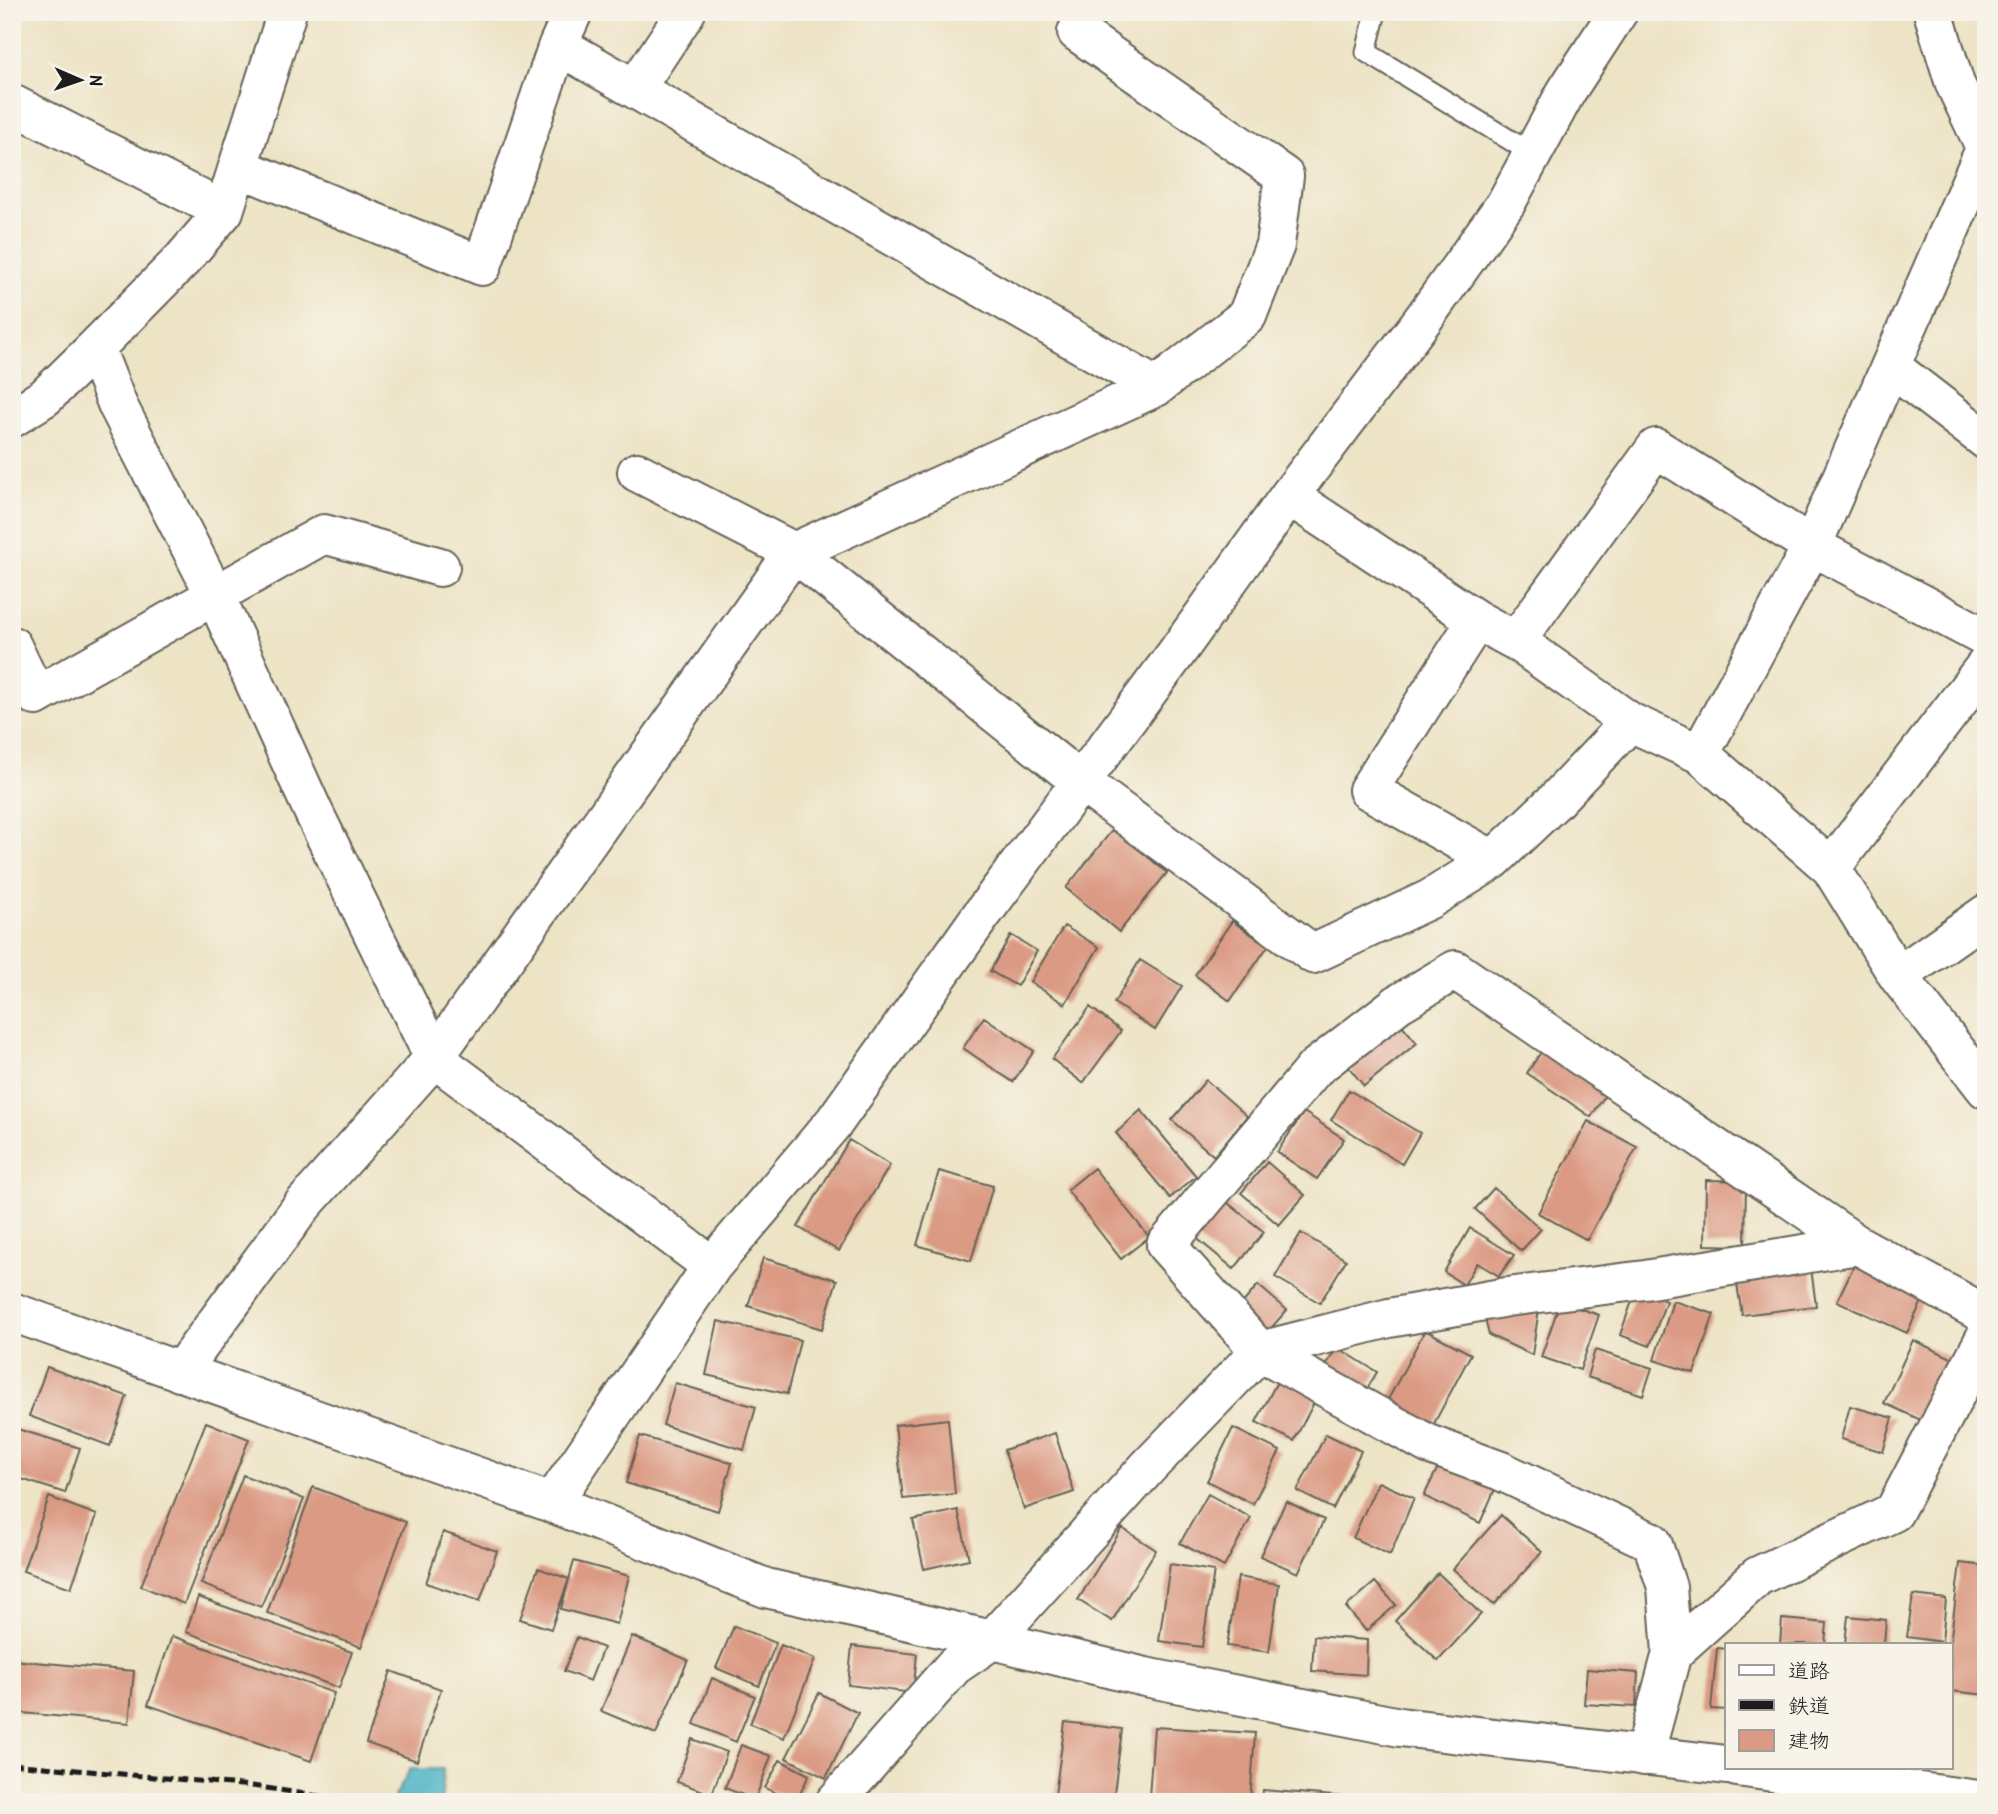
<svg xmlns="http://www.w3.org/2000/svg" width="1998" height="1814" font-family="'Patrick Hand','Klee One',sans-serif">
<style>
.water{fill:#45b1c3;stroke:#306670;stroke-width:2}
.building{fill:#db9a83}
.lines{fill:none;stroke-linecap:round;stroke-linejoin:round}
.service-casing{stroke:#656257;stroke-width:23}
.minor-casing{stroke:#656257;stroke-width:42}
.tertiary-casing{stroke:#656257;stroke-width:42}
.service{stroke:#fff;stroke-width:19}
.minor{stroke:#fff;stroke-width:38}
.tertiary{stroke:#fff;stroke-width:38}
.rail{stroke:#1c1c1c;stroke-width:5;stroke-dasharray:10 5;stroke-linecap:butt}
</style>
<rect width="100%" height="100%" fill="#f7f3e8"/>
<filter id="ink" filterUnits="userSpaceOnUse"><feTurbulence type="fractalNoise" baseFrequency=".0143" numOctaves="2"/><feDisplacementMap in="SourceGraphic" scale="14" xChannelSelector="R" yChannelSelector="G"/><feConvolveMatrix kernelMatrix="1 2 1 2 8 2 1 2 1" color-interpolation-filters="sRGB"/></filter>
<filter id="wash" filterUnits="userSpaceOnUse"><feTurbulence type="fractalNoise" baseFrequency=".00686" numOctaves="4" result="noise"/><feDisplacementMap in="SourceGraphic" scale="28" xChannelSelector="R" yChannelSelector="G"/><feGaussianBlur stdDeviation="1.57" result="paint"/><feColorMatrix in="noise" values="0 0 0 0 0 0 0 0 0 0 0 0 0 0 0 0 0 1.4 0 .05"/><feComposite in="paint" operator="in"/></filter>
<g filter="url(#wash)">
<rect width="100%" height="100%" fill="#ede3c5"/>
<path class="water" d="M 410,1769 L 443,1769 L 442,1797 L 438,1802 L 392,1802 Z"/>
<g id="blocks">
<path class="building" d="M 1114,828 L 1167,873 L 1119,932 L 1066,888 Z
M 1232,921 L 1268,946 L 1230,1001 L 1195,975 Z
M 1064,926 L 1099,947 L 1065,1004 L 1030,982 Z
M 1011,935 L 1037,951 L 1017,986 L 990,971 Z
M 1140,960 L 1182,986 L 1155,1030 L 1114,1003 Z
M 1090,1007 L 1121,1031 L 1083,1083 L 1052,1059 Z
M 984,1017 L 1034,1051 L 1013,1082 L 963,1048 Z
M 1397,1019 L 1417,1043 L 1364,1086 L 1344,1061 Z
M 1546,1045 L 1609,1089 L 1591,1117 L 1527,1073 Z
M 1206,1080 L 1247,1116 L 1214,1156 L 1172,1120 Z
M 1349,1090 L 1420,1133 L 1402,1164 L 1331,1120 Z
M 1141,1110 L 1196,1176 L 1170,1198 L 1116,1133 Z
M 1304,1112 L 1344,1139 L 1317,1179 L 1277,1152 Z
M 1588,1121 L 1637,1147 L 1587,1240 L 1538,1213 Z
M 849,1140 L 890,1165 L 839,1251 L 798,1227 Z
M 1267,1162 L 1305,1195 L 1279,1225 L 1241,1193 Z
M 1094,1168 L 1149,1237 L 1121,1259 L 1067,1190 Z
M 939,1171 L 993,1186 L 971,1261 L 917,1245 Z
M 1706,1180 L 1746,1181 L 1745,1246 L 1705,1245 Z
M 1494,1188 L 1541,1229 L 1521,1251 L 1475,1209 Z
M 1223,1199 L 1264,1232 L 1234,1269 L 1194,1236 Z
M 1470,1228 L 1514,1255 L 1499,1276 L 1477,1263 L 1464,1285 L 1444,1272 Z
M 1301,1233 L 1346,1260 L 1320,1303 L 1275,1277 Z
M 763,1258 L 837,1280 L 822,1329 L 748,1306 Z
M 1856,1261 L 1926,1293 L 1907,1333 L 1837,1301 Z
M 1811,1268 L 1816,1306 L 1742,1315 L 1736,1278 Z
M 1258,1285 L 1287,1310 L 1264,1336 L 1236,1311 Z
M 1636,1290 L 1666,1301 L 1650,1346 L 1620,1335 Z
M 1673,1301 L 1714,1314 L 1694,1373 L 1654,1360 Z
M 1560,1302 L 1599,1315 L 1580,1370 L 1541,1357 Z
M 1539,1309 L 1532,1355 L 1489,1335 L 1484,1315 Z
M 718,1321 L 800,1340 L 787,1394 L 706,1375 Z
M 1425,1330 L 1471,1354 L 1429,1433 L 1383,1409 Z
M 1913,1340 L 1958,1361 L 1929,1424 L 1884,1403 Z
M 1337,1347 L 1377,1372 L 1363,1396 L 1322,1372 Z
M 1595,1350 L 1652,1368 L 1643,1395 L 1587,1377 Z
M 47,1367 L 127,1396 L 110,1446 L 29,1416 Z
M 1279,1378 L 1317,1397 L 1294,1441 L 1256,1422 Z
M 675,1383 L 756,1407 L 744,1450 L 663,1425 Z
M 1850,1406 L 1893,1418 L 1883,1452 L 1841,1439 Z
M 948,1419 L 955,1494 L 903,1499 L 895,1425 Z
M 206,1422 L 249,1439 L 184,1604 L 141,1586 Z
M 14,1428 L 80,1448 L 65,1493 L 12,1476 Z
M 1233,1428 L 1280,1451 L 1253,1504 L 1207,1481 Z
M 1055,1433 L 1074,1492 L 1024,1509 L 1004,1450 Z
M 1326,1434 L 1361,1451 L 1333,1509 L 1297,1491 Z
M 640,1436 L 732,1463 L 718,1511 L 626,1483 Z
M 1441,1461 L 1496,1487 L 1480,1523 L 1424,1496 Z
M 243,1475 L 304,1499 L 261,1607 L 201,1584 Z
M 1378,1482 L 1414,1498 L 1390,1555 L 1353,1538 Z
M 313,1487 L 406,1522 L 361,1647 L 267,1613 Z
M 1208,1494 L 1251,1518 L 1224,1567 L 1180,1543 Z
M 49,1497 L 97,1515 L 71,1588 L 23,1571 Z
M 1286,1501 L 1324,1520 L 1298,1573 L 1260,1556 Z
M 958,1510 L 969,1559 L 924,1569 L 913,1520 Z
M 1501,1515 L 1542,1552 L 1494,1605 L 1453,1569 Z
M 1122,1528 L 1156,1550 L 1112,1621 L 1078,1600 Z
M 443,1532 L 497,1551 L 480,1601 L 426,1583 Z
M 574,1561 L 629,1576 L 617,1624 L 561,1609 Z
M 1960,1563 L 1986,1566 L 1986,1695 L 1951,1691 L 1950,1644 Z
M 1170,1564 L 1214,1571 L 1202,1647 L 1159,1641 Z
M 538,1568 L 569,1579 L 551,1629 L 520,1619 Z
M 1438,1573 L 1481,1614 L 1438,1661 L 1395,1621 Z
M 1238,1577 L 1279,1584 L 1269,1652 L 1227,1646 Z
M 1375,1582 L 1396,1605 L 1366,1631 L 1346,1607 Z
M 1913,1595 L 1946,1599 L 1942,1642 L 1907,1637 Z
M 198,1597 L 352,1652 L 339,1688 L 186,1632 Z
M 1848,1616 L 1886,1620 L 1884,1644 L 1845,1644 Z
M 1782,1619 L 1827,1623 L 1825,1644 L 1780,1644 Z
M 734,1626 L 776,1643 L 759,1686 L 716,1668 Z
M 172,1636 L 334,1693 L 311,1761 L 148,1705 Z
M 632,1636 L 688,1660 L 656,1734 L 601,1711 Z
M 1314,1636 L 1367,1640 L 1366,1675 L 1312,1671 Z
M 577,1637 L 603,1648 L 590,1681 L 564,1671 Z
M 781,1645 L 815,1659 L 784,1738 L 750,1724 Z
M 852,1646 L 917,1654 L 913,1693 L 848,1685 Z
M 1717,1648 L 1727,1649 L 1727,1710 L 1711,1709 Z
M 12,1660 L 134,1671 L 129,1723 L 12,1712 Z
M 1587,1669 L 1638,1673 L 1636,1707 L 1584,1704 Z
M 391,1671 L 441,1689 L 417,1761 L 366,1743 Z
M 712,1678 L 755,1696 L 736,1742 L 694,1724 Z
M 819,1693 L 858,1713 L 826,1778 L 786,1758 Z
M 1065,1722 L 1122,1729 L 1113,1802 L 1054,1802 Z
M 1154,1727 L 1255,1733 L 1250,1802 L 1149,1797 Z
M 692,1739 L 727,1752 L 712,1794 L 677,1782 Z
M 741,1745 L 771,1756 L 755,1800 L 725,1788 Z
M 780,1760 L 809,1775 L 796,1802 L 765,1788 Z
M 1263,1790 L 1356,1798 L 1356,1802 L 1262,1802 Z
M 1374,1795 L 1419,1800 L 1419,1802 L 1373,1802 Z"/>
</g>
</g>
<g filter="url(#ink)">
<use href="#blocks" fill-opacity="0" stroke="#656257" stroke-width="2"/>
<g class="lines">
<g class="service-casing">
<path id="service" d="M 1376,12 L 1366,52 L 1531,153"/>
</g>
<g class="minor-casing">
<path id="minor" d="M 1933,12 L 1955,84 L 1986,149
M 558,45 L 1156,387
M 635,89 L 686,12
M 12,104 L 224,211
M 238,167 L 482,266 L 558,45 L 573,12
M 95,348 L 118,406 L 215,595 L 313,811 L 434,1058 L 302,1206 L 180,1372
M 1891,367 L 1986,440
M 12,418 L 45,397 L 95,348 L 183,259 L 224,211 L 287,12
M 637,472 L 794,552 L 1081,782 L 1313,954 L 1430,899 L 1493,860 L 1555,801 L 1630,722
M 1289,496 L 1477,620 L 1516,641 L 1630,722 L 1700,754 L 1812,546 L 1985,149
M 1477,620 L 1368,790 L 1493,860
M 1516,641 L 1656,448 L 1812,546 L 1986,638
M 12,646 L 36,696 L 324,534 L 440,567
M 1700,754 L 1831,868 L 1898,976 L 1986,1089
M 1831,868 L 1986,665
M 1898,976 L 1986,914
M 712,1266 L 434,1058 L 794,552 L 1156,387 L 1247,316 L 1275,245 L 1284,176 L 1077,32
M 552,1503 L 712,1266 L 835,1121 L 980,917 L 1175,655 L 1289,496 L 1424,318 L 1506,203 L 1566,92 L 1618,12
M 1672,1653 L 1667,1587 L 1652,1542 L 1501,1471 L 1428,1444 L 1260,1351 L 1166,1245 L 1315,1068 L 1398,1004 L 1455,970 L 1858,1245
M 1644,1756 L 1672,1653 L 1758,1576 L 1894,1512 L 1986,1336
M 835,1802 L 954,1666 L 992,1640 L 1148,1467 L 1260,1351 L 1389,1318 L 1507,1297 L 1645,1280 L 1858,1245 L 1986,1315"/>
</g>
<g class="tertiary-casing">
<path id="tertiary" d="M 12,1312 L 552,1503 L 766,1588 L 992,1640 L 1145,1677 L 1400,1727 L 1727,1765
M 1737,1767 L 1986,1801"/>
</g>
<use href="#service" class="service"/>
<use href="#minor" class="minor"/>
<use href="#tertiary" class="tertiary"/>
<path class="rail" d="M 12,1764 L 252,1786 L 359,1802"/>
</g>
</g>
<rect width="1998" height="1814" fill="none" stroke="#f7f3e8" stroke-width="42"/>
<rect x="1725" y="1643" width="228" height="126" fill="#f7f3e8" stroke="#9f9d96" stroke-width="2"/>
<rect x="1739" y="1665" width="35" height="10" fill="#ffffff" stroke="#9f9d96" stroke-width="2"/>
<text x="1788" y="1678" font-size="21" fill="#1c1c1c">道路</text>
<rect x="1739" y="1700" width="35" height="10" fill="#1c1c1c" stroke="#9f9d96" stroke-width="2"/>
<text x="1788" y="1713" font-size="21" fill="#1c1c1c">鉄道</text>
<rect x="1739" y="1730" width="35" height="21" fill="#db9a83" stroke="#9f9d96" stroke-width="2"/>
<text x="1788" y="1748" font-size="21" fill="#1c1c1c">建物</text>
<g transform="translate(80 80) rotate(92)" stroke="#f7f3e8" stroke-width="5" paint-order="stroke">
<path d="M0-5L12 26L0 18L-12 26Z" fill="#1c1c1c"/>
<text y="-10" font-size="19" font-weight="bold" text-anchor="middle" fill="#1c1c1c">N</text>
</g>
</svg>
